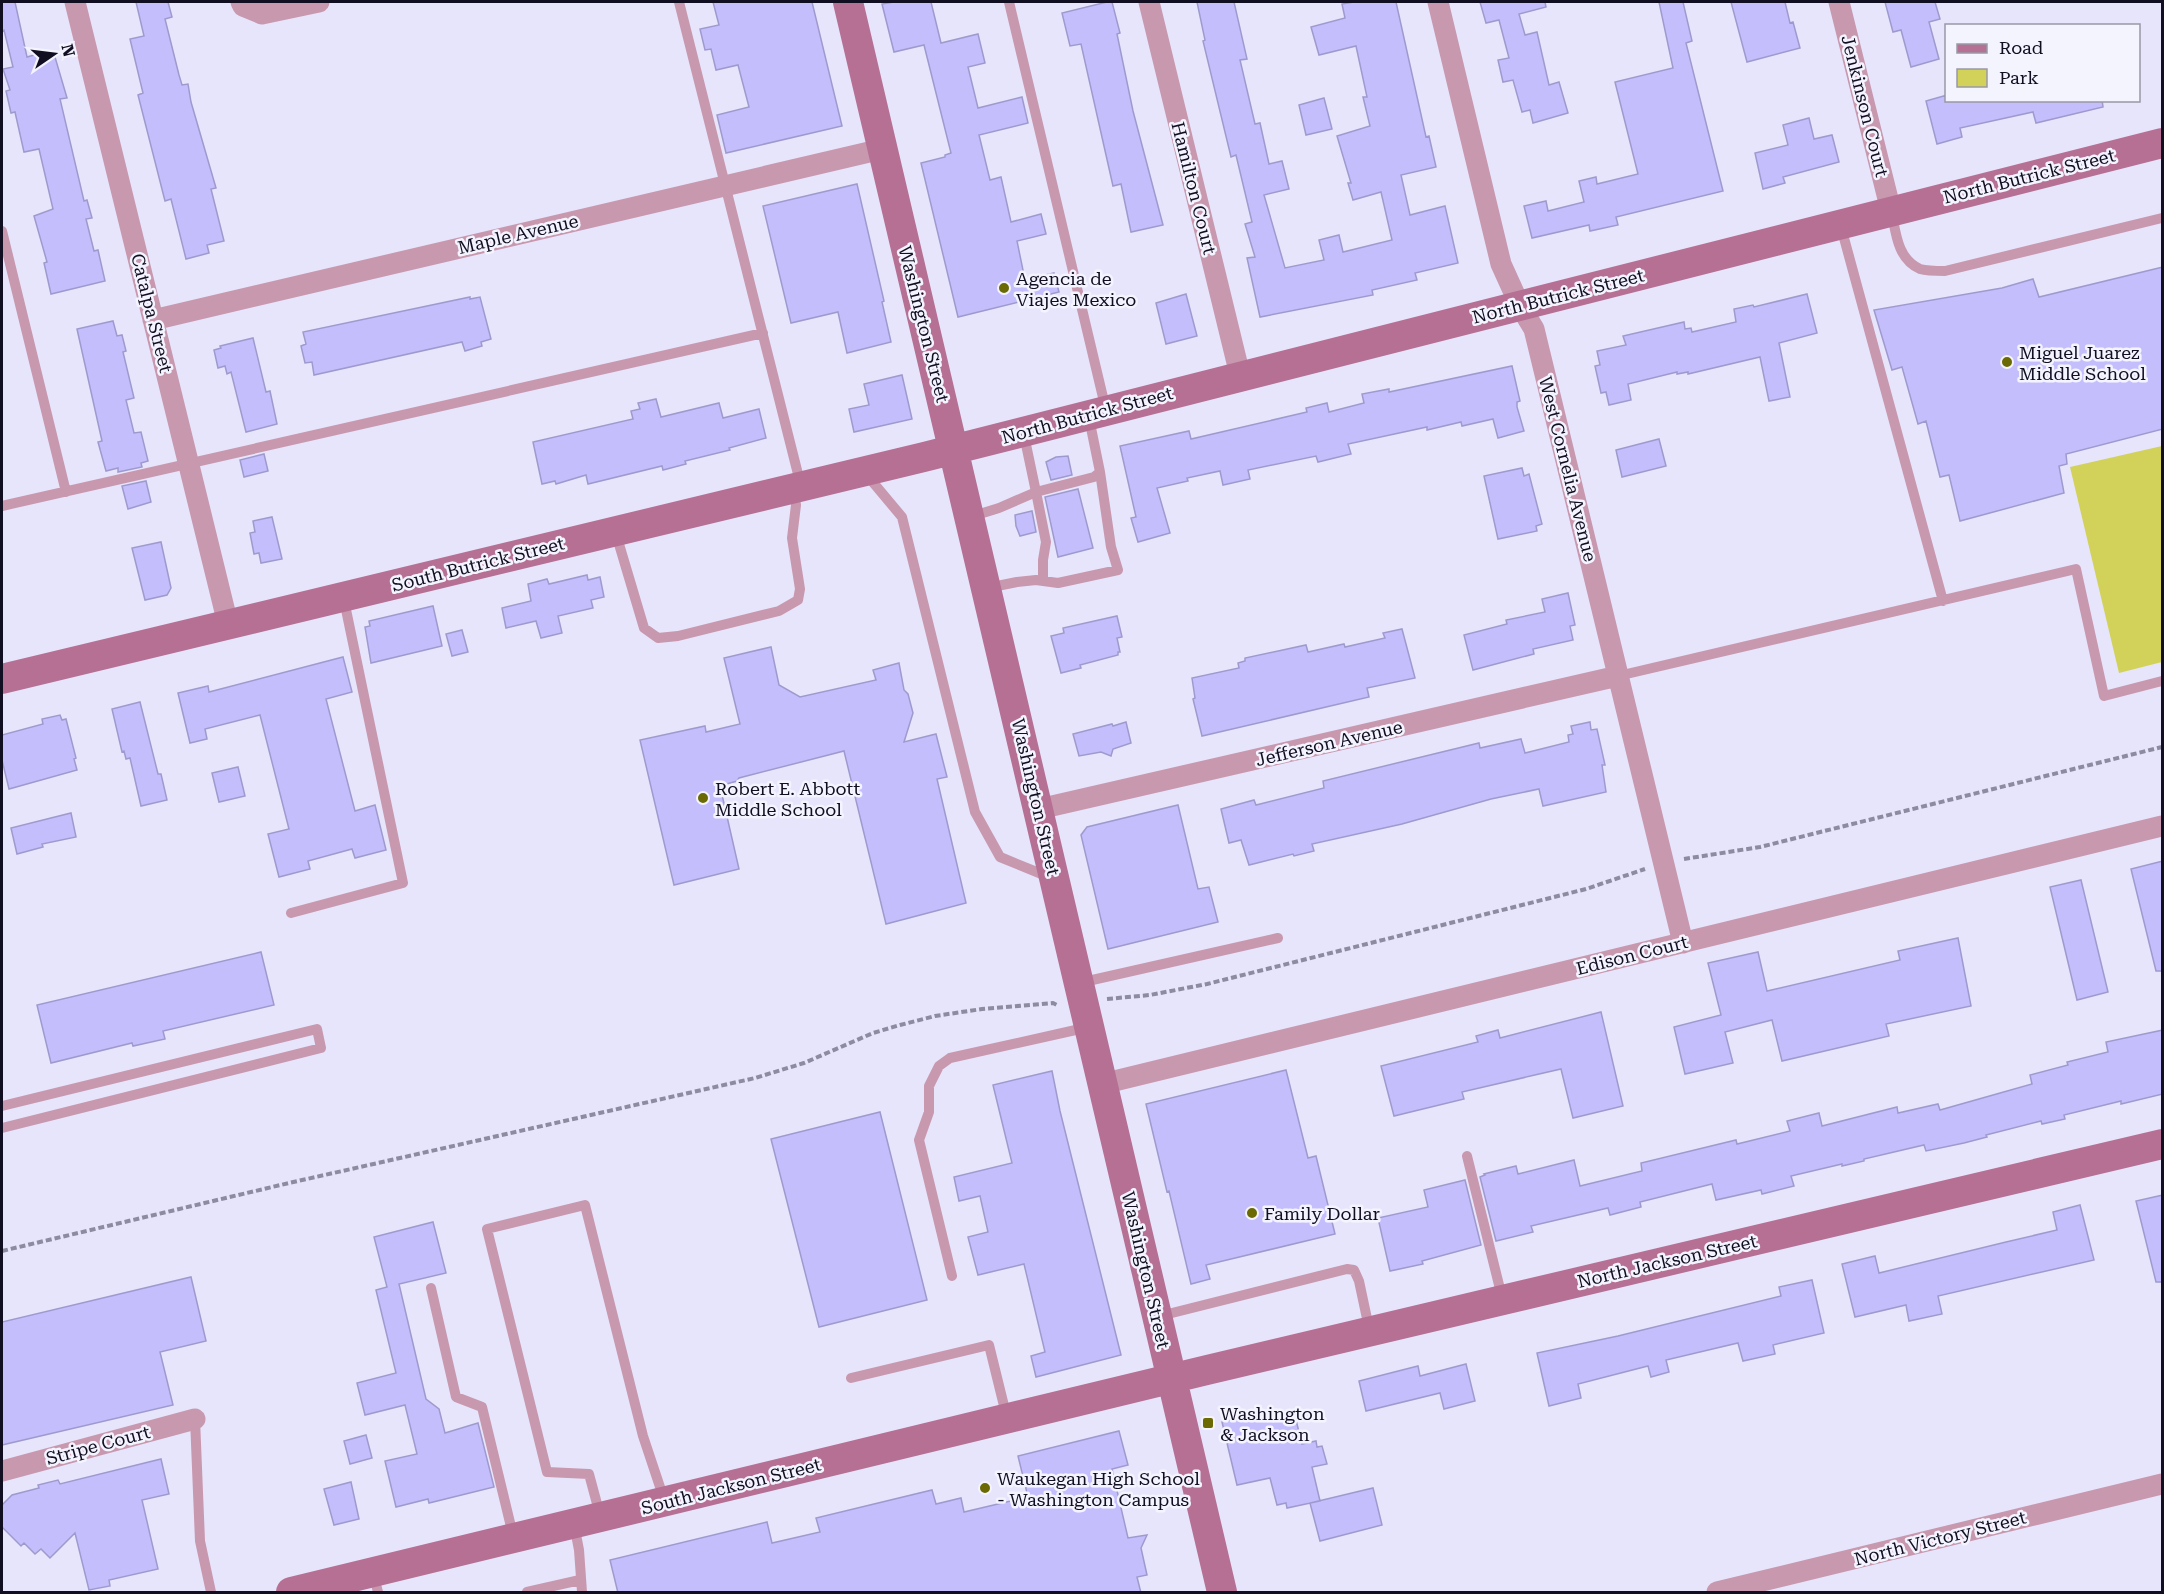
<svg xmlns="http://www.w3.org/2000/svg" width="2164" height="1594" font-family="'Roboto Serif',serif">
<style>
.green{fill:#d2d25a}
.building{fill:#c4befd;stroke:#9f9ace;stroke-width:1.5}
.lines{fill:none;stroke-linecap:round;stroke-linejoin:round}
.path{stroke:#8d8ba0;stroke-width:4;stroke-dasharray:6 3;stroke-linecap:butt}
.lane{stroke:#c898af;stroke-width:10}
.street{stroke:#c898af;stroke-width:21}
.secondary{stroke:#b67093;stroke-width:30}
.poi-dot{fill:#6a6903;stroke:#f4f4ff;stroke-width:2}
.labels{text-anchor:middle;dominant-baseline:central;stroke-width:5;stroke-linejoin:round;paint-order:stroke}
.street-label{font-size:18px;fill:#110e21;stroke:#f4f4ff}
.poi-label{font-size:18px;fill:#110e21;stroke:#f4f4ff;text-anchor:start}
</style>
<rect width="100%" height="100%" fill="#e6e5fb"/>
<path class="green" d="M 2162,446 L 2162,662 L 2119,673 L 2070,467 Z"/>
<path class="building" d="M 2,2 L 15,2 L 27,57 L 48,51 L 50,58 L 55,57 L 67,98 L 60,99 L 84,201 L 87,200 L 92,218 L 86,219 L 94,251 L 98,250 L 105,281 L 51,294 L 44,263 L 47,262 L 34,216 L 53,209 L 39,149 L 24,152 L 15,112 L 11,113 L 6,91 L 10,90 L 3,69 L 13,67 L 4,30 L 2,31 Z
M 136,2 L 168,2 L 172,17 L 165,19 L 179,75 L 182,85 L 188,84 L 191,102 L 216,188 L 211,189 L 224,241 L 207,245 L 209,253 L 186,259 L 171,199 L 165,201 L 138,95 L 143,93 L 130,39 L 144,36 Z
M 713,2 L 812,2 L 842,126 L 726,153 L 717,115 L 749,107 L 738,65 L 716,70 L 711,49 L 705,50 L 700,29 L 719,25 Z
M 894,2 L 931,2 L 941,43 L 978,34 L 985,63 L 968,67 L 978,108 L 1022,97 L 1028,123 L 979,135 L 990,180 L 1001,177 L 1011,222 L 1041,214 L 1046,234 L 1017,241 L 1025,280 L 1054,273 L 1059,292 L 958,317 L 921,163 L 945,157 L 945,155 L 951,153 L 924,45 L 894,52 L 882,4 Z
M 1107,2 L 1112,2 L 1120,33 L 1117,34 L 1133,111 L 1163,225 L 1131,232 L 1121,184 L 1113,186 L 1081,44 L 1070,46 L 1062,13 Z
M 1197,2 L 1234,2 L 1247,59 L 1240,60 L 1255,124 L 1260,123 L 1269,164 L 1282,161 L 1289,189 L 1264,195 L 1285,268 L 1324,260 L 1319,240 L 1339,235 L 1343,252 L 1392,240 L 1381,192 L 1353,200 L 1348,183 L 1351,183 L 1337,136 L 1370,126 L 1363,97 L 1367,97 L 1356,46 L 1319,55 L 1311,27 L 1345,18 L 1342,4 L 1354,2 L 1396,2 L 1426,137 L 1429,136 L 1436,167 L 1401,175 L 1410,215 L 1445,206 L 1458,263 L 1415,273 L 1417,280 L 1372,290 L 1373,295 L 1260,317 L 1247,258 L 1255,257 L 1245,224 L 1252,222 L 1236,155 L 1231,157 L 1203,41 L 1205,40 Z
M 1480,2 L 1545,2 L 1546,7 L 1519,14 L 1525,35 L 1537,32 L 1549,85 L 1559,82 L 1568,113 L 1533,123 L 1530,110 L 1522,112 L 1513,80 L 1503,82 L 1498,60 L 1509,58 L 1499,20 L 1486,23 Z
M 1659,2 L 1683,2 L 1692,41 L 1686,43 L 1723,191 L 1616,217 L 1618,225 L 1590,231 L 1589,225 L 1532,238 L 1524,206 L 1546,201 L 1548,211 L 1584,202 L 1579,181 L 1596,177 L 1597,184 L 1638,174 L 1615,82 L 1673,68 Z
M 1731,2 L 1785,2 L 1790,23 L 1793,22 L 1800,48 L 1747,62 Z
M 1885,2 L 1935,2 L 1940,19 L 1929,22 L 1939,59 L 1911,67 L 1901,30 L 1893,32 Z
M 1947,95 L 1947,100 L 2102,100 L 2103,107 L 2036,123 L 2033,112 L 1960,128 L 1962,137 L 1937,144 L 1926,101 Z
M 1324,98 L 1332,129 L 1306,135 L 1299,105 Z
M 1809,118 L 1814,139 L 1832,135 L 1839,162 L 1783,177 L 1785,183 L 1763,189 L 1755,153 L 1788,145 L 1783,125 Z
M 857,184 L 884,301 L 882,302 L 891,342 L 847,353 L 838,312 L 791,323 L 763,206 Z
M 2163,267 L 2163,429 L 2066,454 L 2067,464 L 2059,466 L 2064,493 L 1960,521 L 1949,475 L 1940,477 L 1926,421 L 1918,424 L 1902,367 L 1892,370 L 1874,310 L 2002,288 L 2033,279 L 2039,297 Z
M 1186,294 L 1197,336 L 1166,344 L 1156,303 Z
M 1807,294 L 1817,333 L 1779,343 L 1790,397 L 1769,401 L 1760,357 L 1688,374 L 1688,372 L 1677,374 L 1677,372 L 1628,384 L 1631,400 L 1609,405 L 1606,392 L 1601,393 L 1595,366 L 1600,365 L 1597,351 L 1626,345 L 1623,336 L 1684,322 L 1685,329 L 1691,328 L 1692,332 L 1736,322 L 1734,309 L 1753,305 L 1754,307 Z
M 470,297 L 470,299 L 480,297 L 491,339 L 481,342 L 482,346 L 465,351 L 462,342 L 314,375 L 312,362 L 305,363 L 301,346 L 306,344 L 303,332 Z
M 113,321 L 117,336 L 122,335 L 126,351 L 123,352 L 134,398 L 126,400 L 134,433 L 141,432 L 148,461 L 141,463 L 142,467 L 118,472 L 118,468 L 106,471 L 98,442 L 102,441 L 77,329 Z
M 253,338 L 266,392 L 270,391 L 277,424 L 246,432 L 231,372 L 227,374 L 225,366 L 218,368 L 214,350 L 221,348 L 220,346 Z
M 1512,366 L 1520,401 L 1517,402 L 1517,407 L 1524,431 L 1498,438 L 1493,419 L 1462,426 L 1461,422 L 1427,430 L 1427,427 L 1348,444 L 1351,454 L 1318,462 L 1316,456 L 1248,470 L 1250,479 L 1223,485 L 1220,471 L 1187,478 L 1188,481 L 1157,488 L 1170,533 L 1138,542 L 1131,518 L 1136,517 L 1120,446 L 1189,431 L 1191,439 L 1307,412 L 1306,408 L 1327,403 L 1329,412 L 1364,403 L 1362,394 L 1389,389 L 1389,392 Z
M 902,375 L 912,419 L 854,432 L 849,409 L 869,405 L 864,384 Z
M 656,399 L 661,417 L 719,403 L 723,418 L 759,409 L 766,438 L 729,448 L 730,450 L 685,461 L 686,464 L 663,470 L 662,466 L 588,484 L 586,475 L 556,484 L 555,481 L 542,484 L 533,442 L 633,419 L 631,411 L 640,409 L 638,403 Z
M 1659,439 L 1666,466 L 1622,477 L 1616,450 Z
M 264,454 L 268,471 L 244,477 L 240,460 Z
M 1068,456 L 1072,475 L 1051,480 L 1046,462 L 1056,457 Z
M 1522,468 L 1524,476 L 1529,474 L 1542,524 L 1536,526 L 1537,531 L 1498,539 L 1484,476 Z
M 146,481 L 151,502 L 128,509 L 122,486 Z
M 1078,489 L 1093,548 L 1058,557 L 1045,497 Z
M 1032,511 L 1036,532 L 1020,536 L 1016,526 L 1015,515 Z
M 272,517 L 282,559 L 261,563 L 259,553 L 254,554 L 250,533 L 255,532 L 253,521 Z
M 161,542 L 171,588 L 167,595 L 145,600 L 132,548 Z
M 587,575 L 588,580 L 600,577 L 604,597 L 591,600 L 593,608 L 558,616 L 562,633 L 541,638 L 536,621 L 506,628 L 502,608 L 531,601 L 528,584 L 547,579 L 549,584 Z
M 1568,593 L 1575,625 L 1570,626 L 1573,640 L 1533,649 L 1534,654 L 1473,670 L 1464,635 L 1507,624 L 1506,620 L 1545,612 L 1542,599 Z
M 433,606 L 442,646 L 371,663 L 365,627 L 370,626 L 369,621 Z
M 1117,616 L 1122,637 L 1117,638 L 1120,652 L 1118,652 L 1118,655 L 1080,665 L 1081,668 L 1061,673 L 1051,636 L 1064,633 L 1063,628 Z
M 1402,629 L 1415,678 L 1367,688 L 1369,697 L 1202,736 L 1193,699 L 1195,698 L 1192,678 L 1239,668 L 1238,663 L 1245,661 L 1245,658 L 1306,645 L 1308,652 L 1344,644 L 1345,647 L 1385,638 L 1383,633 Z
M 462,630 L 468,652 L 452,656 L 446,634 Z
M 771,647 L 779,685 L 800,697 L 876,680 L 873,670 L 899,663 L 904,690 L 908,694 L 913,713 L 904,742 L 936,734 L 947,777 L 937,779 L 966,903 L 886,924 L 844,751 L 739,778 L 737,781 L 720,786 L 739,869 L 674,885 L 640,740 L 705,726 L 706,732 L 740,724 L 724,658 Z
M 343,657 L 352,692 L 326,699 L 355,811 L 375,805 L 386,850 L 355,858 L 352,849 L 308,861 L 310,869 L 279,877 L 268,834 L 289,829 L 260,715 L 205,729 L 207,739 L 190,743 L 178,693 L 208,686 L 209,692 Z
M 140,702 L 158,774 L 161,774 L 167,800 L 141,806 L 130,758 L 126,759 L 124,751 L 122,752 L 112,709 Z
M 60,715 L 62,720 L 66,719 L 76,758 L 74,759 L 77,770 L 9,789 L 2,760 L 2,735 L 43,724 L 42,719 Z
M 1126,722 L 1131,743 L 1113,749 L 1111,756 L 1101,752 L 1079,756 L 1073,734 L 1112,724 L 1113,726 Z
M 1590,722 L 1591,730 L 1597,729 L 1605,765 L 1602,765 L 1606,792 L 1543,806 L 1539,789 L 1491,799 L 1402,824 L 1312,844 L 1314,851 L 1294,856 L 1293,854 L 1249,865 L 1241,840 L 1229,843 L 1221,809 L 1254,800 L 1256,805 L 1324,788 L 1323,781 L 1479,743 L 1480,748 L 1521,739 L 1525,753 L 1569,742 L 1568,735 L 1573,734 L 1571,726 Z
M 238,767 L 245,796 L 219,802 L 212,773 Z
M 1178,805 L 1198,889 L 1209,887 L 1218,922 L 1108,949 L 1081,835 L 1087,827 Z
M 71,813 L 76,837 L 42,844 L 43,847 L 17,854 L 11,828 Z
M 2163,861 L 2163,971 L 2156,971 L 2131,869 Z
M 2081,880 L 2108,992 L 2077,1000 L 2050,887 Z
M 1958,938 L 1971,1006 L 1886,1024 L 1889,1036 L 1782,1061 L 1772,1020 L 1725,1032 L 1733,1063 L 1685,1074 L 1674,1027 L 1721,1015 L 1708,963 L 1758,952 L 1767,991 L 1900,960 L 1898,951 Z
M 261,952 L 274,1005 L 163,1031 L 165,1039 L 133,1046 L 132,1043 L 51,1063 L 37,1005 Z
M 1601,1012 L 1623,1106 L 1573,1118 L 1561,1069 L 1462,1092 L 1464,1099 L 1394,1116 L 1381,1066 L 1478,1042 L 1476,1036 L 1498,1030 L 1500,1038 Z
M 2163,1030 L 2163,1094 L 2121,1104 L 2121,1101 L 2064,1115 L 2065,1119 L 2042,1124 L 2041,1121 L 1986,1135 L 1987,1137 L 1964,1143 L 1926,1151 L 1924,1145 L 1864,1159 L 1864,1161 L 1842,1166 L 1842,1164 L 1791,1176 L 1794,1186 L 1762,1194 L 1761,1190 L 1716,1200 L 1712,1184 L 1640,1202 L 1641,1207 L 1610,1215 L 1608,1208 L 1531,1226 L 1533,1232 L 1496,1241 L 1480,1177 L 1485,1175 L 1484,1174 L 1516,1166 L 1518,1174 L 1574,1160 L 1580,1186 L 1642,1171 L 1641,1163 L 1736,1140 L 1737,1144 L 1790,1131 L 1787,1121 L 1819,1113 L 1822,1126 L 1897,1107 L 1898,1113 L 1938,1104 L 1940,1110 L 2032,1084 L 2030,1075 L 2068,1065 L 2067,1062 L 2108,1052 L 2106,1042 Z
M 1286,1070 L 1308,1158 L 1316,1156 L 1335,1234 L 1206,1265 L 1210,1279 L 1191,1284 L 1169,1191 L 1167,1192 L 1146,1104 Z
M 1052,1071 L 1060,1111 L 1121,1355 L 1036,1377 L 1031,1356 L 1045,1352 L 1024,1264 L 978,1275 L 968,1237 L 988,1232 L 980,1196 L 959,1201 L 954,1177 L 1012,1163 L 993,1085 Z
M 880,1112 L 927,1300 L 819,1327 L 771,1139 Z
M 1465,1180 L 1481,1245 L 1422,1261 L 1423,1264 L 1390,1271 L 1378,1218 L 1428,1207 L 1424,1190 Z
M 2163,1195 L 2163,1282 L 2156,1282 L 2136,1201 Z
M 2080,1205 L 2094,1260 L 1938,1296 L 1942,1314 L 1909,1321 L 1906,1305 L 1855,1317 L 1842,1264 L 1875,1256 L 1879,1273 L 2006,1242 L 2057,1230 L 2053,1212 Z
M 433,1222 L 446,1273 L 399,1284 L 426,1399 L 439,1409 L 445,1433 L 478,1423 L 494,1487 L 429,1503 L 428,1499 L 396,1507 L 385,1461 L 417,1454 L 405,1405 L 365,1415 L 357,1383 L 396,1373 L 376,1290 L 387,1287 L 374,1237 Z
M 191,1277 L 206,1341 L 160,1352 L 173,1405 L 2,1445 L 2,1322 Z
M 1812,1280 L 1824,1333 L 1773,1345 L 1775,1354 L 1743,1361 L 1738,1343 L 1666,1360 L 1669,1372 L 1651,1377 L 1648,1366 L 1578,1384 L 1581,1398 L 1549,1406 L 1537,1353 L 1618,1336 L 1781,1296 L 1779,1287 Z
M 1466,1364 L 1475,1401 L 1444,1409 L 1440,1393 L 1366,1411 L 1359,1381 L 1418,1366 L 1420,1376 Z
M 1261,1412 L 1263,1420 L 1294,1412 L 1302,1444 L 1316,1441 L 1317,1447 L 1322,1446 L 1327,1464 L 1312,1467 L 1320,1501 L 1287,1508 L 1286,1503 L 1277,1505 L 1270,1478 L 1237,1485 L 1222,1422 Z
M 1119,1431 L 1128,1465 L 1112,1469 L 1128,1538 L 1147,1535 L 1141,1548 L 1147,1575 L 1137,1577 L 1141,1593 L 618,1593 L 610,1560 L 767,1522 L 772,1543 L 820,1532 L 816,1518 L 932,1490 L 936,1504 L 961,1498 L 964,1512 L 1028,1497 L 1018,1456 Z
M 366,1435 L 372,1458 L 350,1464 L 344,1441 Z
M 161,1459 L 169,1494 L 142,1500 L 158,1569 L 109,1580 L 110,1586 L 89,1590 L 75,1533 L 50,1558 L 41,1549 L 35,1554 L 24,1543 L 21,1546 L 2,1527 L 2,1505 L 12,1495 L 39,1488 L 38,1485 L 58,1480 L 60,1484 Z
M 351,1482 L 359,1519 L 334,1525 L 324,1489 Z
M 1373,1488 L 1382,1525 L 1320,1541 L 1310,1503 Z"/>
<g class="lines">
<path class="path" d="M 1684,859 L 1760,847 L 2162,747
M 1107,999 L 1150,995 L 1207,984 L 1586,889 L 1645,869
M 2,1251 L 289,1183 L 755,1078 L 804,1063 L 873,1033 L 900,1025 L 935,1016 L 982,1009 L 1053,1003 L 1057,1005"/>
<path class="lane" d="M 679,2 L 801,486
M 1009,2 L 1106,410
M 1892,214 C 1896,235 1898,259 1920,269 C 1927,271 1937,271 1945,271 L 2162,218
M 1841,227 L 1943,601
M 2,231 L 66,492
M 866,474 L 902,517 L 975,812 L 1000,857 L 1049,877
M 2,506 L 763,333
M 970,517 L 999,508 L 1036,492 L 1024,435
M 616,534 L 644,628 L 658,638 L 678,636 L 779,611 L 798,600 L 800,589 L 792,538 L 796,505 L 794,492
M 1043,581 L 1043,560 L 1046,542 L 1036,492 L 1094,477 L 1100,472 L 1089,418
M 987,588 L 1017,582 L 1036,580 L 1058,583 L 1118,570 L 1111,547 L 1100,472
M 1618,676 L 2076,569 L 2104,696 L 2162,681
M 291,913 L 403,883 L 344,600
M 1079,983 L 1278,938
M 2,1106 L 317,1029 L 321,1048 L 2,1128
M 1467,1156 L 1502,1297
M 952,1276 L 919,1140 L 929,1112 L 929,1086 L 939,1066 L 950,1058 L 1089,1027
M 431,1288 L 456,1397 L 482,1407 L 513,1535
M 1160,1316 L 1347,1269 L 1354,1270 L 1359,1281 L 1369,1328
M 851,1378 L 989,1345 L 1007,1418
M 195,1419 L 200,1541 L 211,1592
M 600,1515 L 589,1474 L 547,1472 L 487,1229 L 585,1205 L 643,1436 L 664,1499
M 574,1524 L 579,1550 L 582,1592
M 373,1573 L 378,1592
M 527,1592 L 580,1580"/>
<path class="street" d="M 75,2 L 228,624
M 241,2 L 243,6 L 262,14 L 319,2
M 1149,2 L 1240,375
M 1438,2 L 1501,264 L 1520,306 L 1534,329 L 1683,943
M 1839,2 L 1891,211
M 153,320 L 882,149
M 1039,809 L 1618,676
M 1102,1084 L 2162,826
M 2,1471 L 195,1419
M 1717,1592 L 2162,1484"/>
<path class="secondary" d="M 848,2 L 1222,1592
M 2,679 L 924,457 L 2162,143
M 291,1592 L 1207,1370 L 2162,1144"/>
</g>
<g class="poi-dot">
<circle cx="1004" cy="288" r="6"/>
<circle cx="2007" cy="362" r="6"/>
<circle cx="703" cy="798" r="6"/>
<circle cx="1252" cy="1213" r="6"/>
<rect x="1202" y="1417" width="12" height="12" rx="3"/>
<circle cx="985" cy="1488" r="6"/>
</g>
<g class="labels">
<g class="street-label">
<text transform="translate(1865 106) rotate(76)">Jenkinson Court</text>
<text transform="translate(2029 176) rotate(-14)">North Butrick Street</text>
<text transform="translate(1194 188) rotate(76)">Hamilton Court</text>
<text transform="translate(518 234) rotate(-13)">Maple Avenue</text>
<text transform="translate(1558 296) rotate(-14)">North Butrick Street</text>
<text transform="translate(152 313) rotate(76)">Catalpa Street</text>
<text transform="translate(924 324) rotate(76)">Washington Street</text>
<text transform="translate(1087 415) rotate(-15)">North Butrick Street</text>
<text transform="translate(1568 469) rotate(76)">West Cornelia Avenue</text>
<text transform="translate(478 564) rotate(-14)">South Butrick Street</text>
<text transform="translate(1329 743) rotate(-13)">Jefferson Avenue</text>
<text transform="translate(1036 797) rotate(77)">Washington Street</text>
<text transform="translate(1632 955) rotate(-14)">Edison Court</text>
<text transform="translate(1667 1261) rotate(-13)">North Jackson Street</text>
<text transform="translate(1146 1270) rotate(77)">Washington Street</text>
<text transform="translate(98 1445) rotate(-15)">Stripe Court</text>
<text transform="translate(731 1486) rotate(-14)">South Jackson Street</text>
<text transform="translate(1940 1538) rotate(-14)">North Victory Street</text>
</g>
<g class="poi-label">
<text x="1016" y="278">Agencia de<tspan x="1016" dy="21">Viajes Mexico</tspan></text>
<text x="2019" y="352">Miguel Juarez<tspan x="2019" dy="21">Middle School</tspan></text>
<text x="715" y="788">Robert E. Abbott<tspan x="715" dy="21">Middle School</tspan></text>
<text x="1264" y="1213">Family Dollar</text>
<text x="1220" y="1413">Washington<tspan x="1220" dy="21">&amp; Jackson</tspan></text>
<text x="997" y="1478">Waukegan High School<tspan x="997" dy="21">- Washington Campus</tspan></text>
</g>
</g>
<rect width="2164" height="1594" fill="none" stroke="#110e21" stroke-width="6"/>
<rect x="1945" y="24" width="195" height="78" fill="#f4f4ff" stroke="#9998a6" stroke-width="1.5"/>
<rect x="1957" y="44" width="30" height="9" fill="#b67093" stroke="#9998a6" stroke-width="1.5"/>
<text x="1999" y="54" font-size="18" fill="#110e21">Road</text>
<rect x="1957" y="69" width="30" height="18" fill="#d2d25a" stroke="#9998a6" stroke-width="1.5"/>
<text x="1999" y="84" font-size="18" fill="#110e21">Park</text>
<g transform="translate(54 54) rotate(76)" stroke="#f4f4ff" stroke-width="4.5" paint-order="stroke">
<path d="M0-4.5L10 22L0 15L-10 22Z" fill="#110e21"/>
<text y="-9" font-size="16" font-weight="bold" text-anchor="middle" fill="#110e21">N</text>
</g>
</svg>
